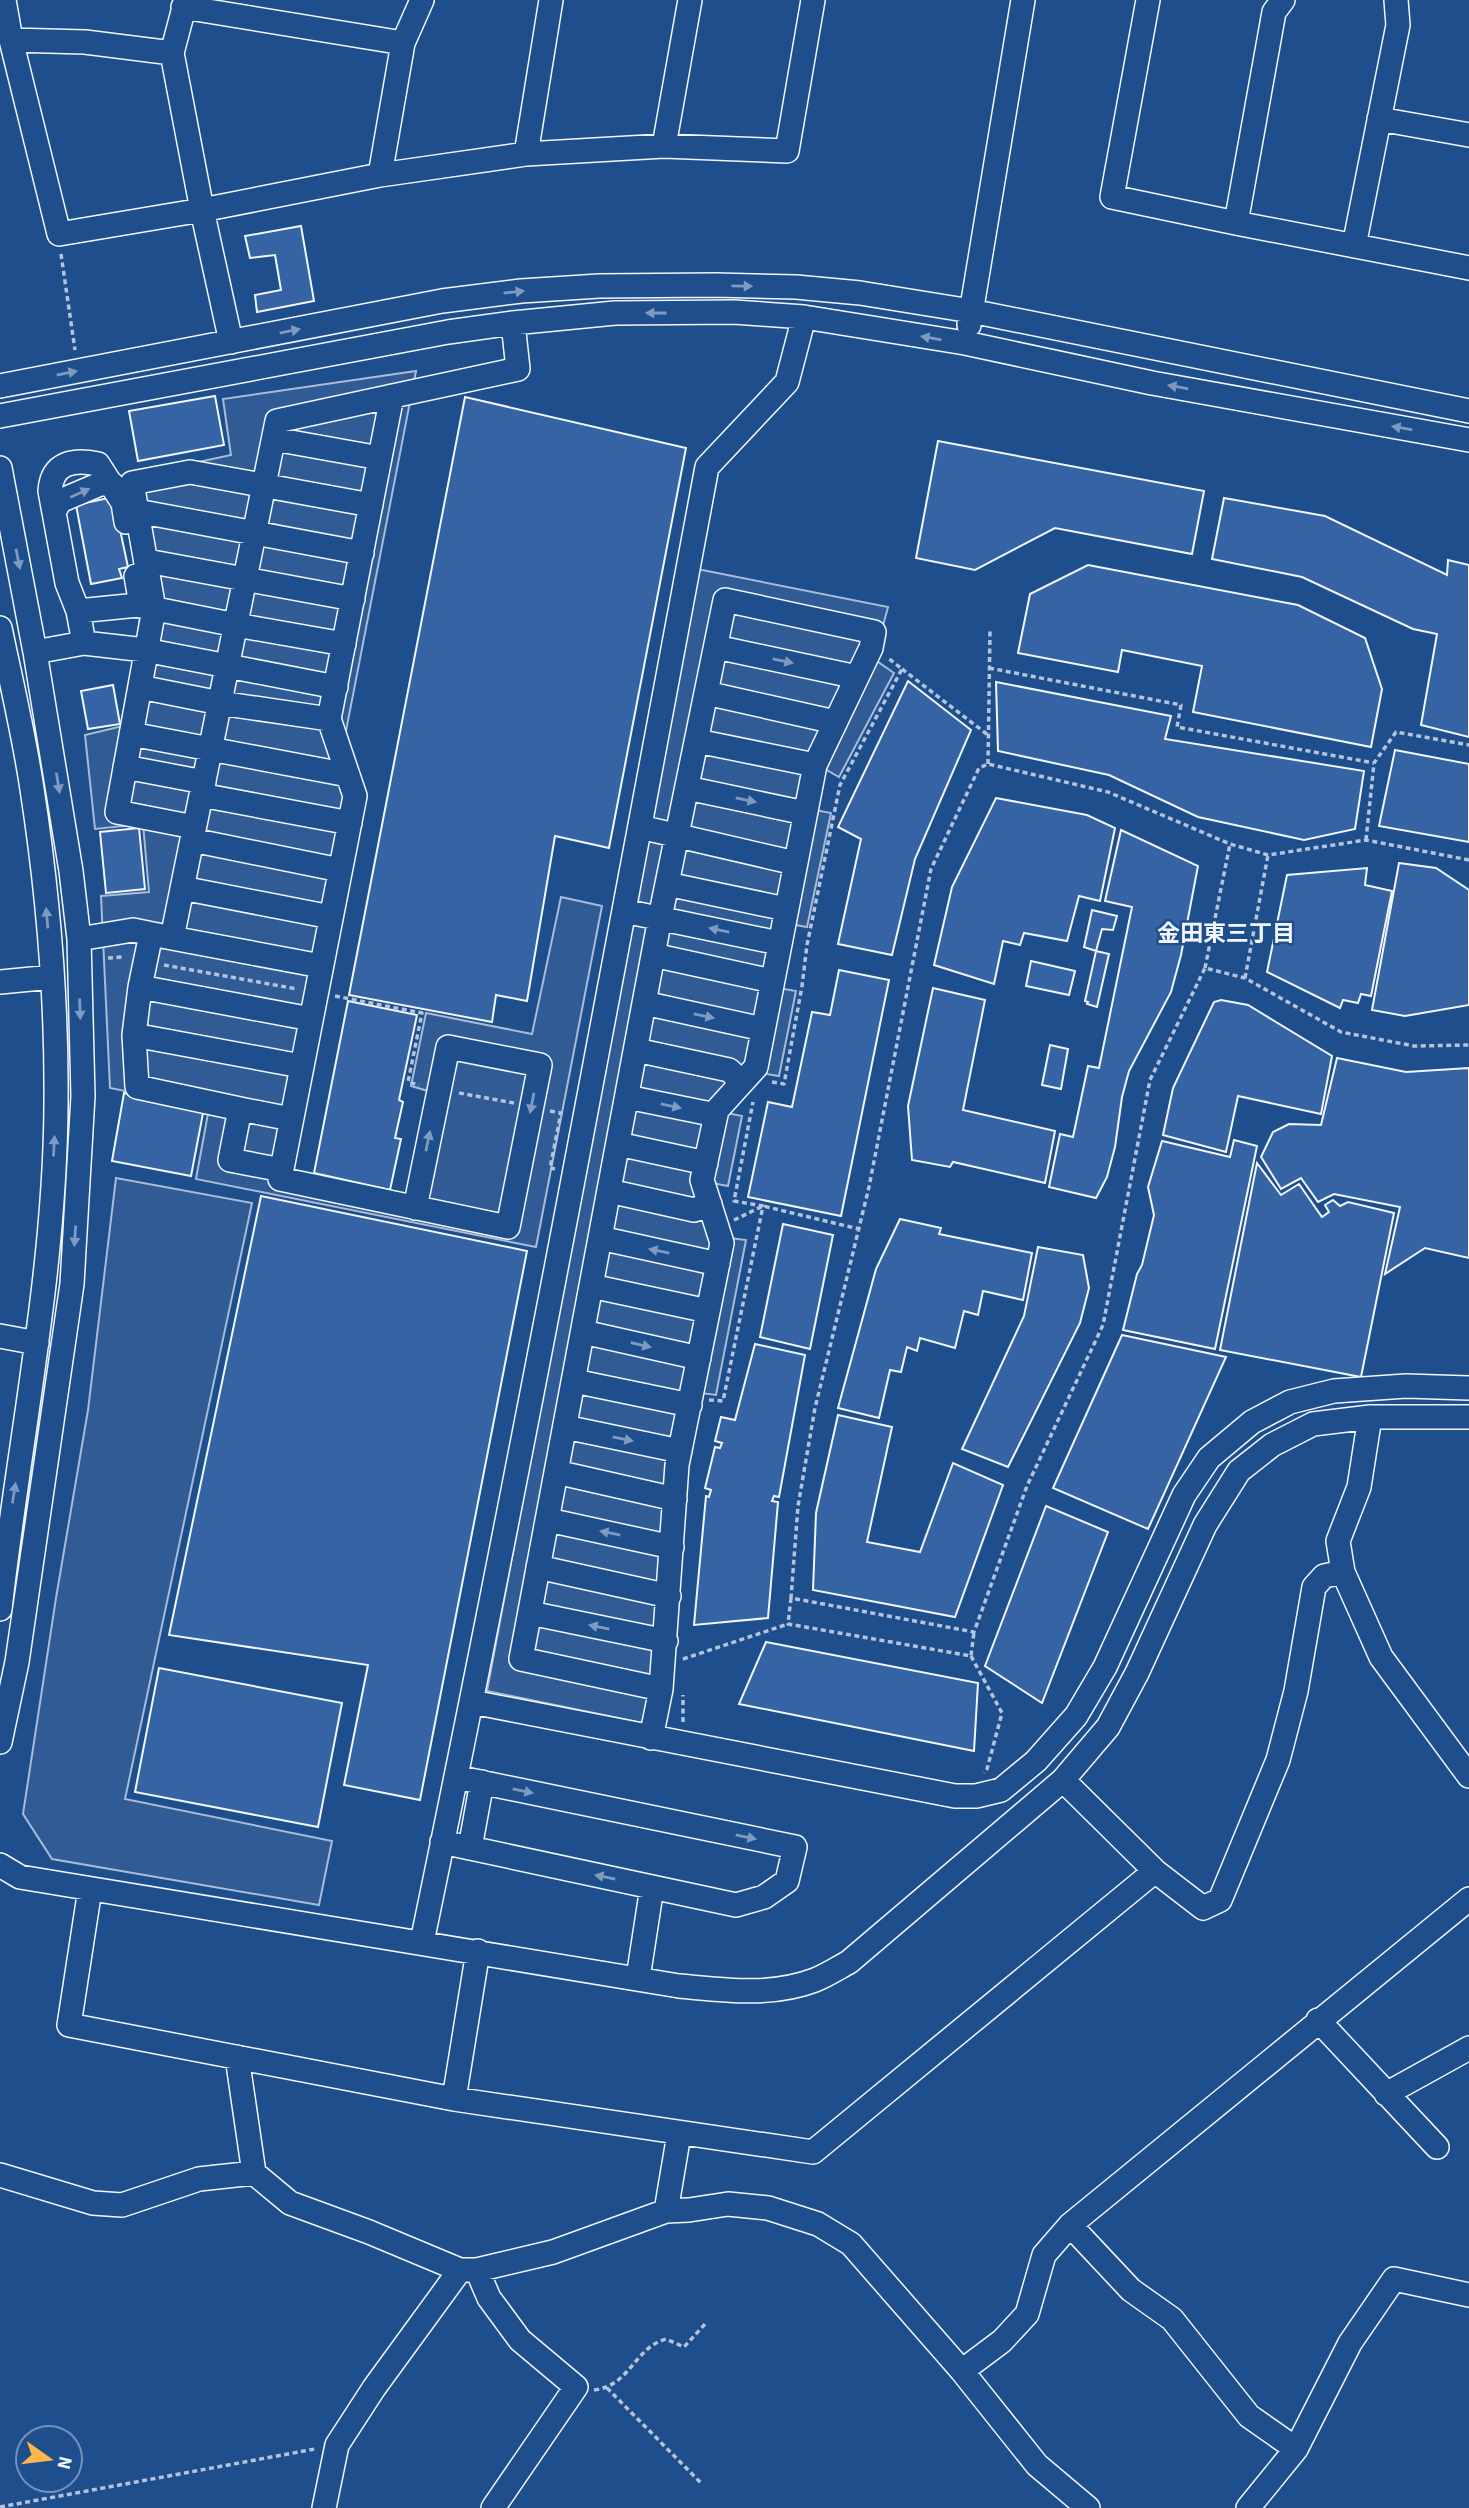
<svg xmlns="http://www.w3.org/2000/svg" width="1469" height="2508" font-family="'Source Sans 3','Noto Sans JP',sans-serif">
<style>
.parking{fill:#305b95;stroke:#a8bbd7;stroke-width:2}
.building{fill:#3563a3;stroke:#f2f6ff;stroke-width:2}
.lines{fill:none;stroke-linecap:round;stroke-linejoin:round}
.minor-casing{stroke:#f2f6ff;stroke-width:26}
.path{stroke:#b3c4dc;stroke-width:3.5;stroke-dasharray:5 3.5;stroke-linecap:butt}
.minor{stroke:#1f4e8c;stroke-width:23}
.oneway{fill:#7e9ac0}
.labels{text-anchor:middle;dominant-baseline:central;stroke-width:5;stroke-linejoin:round;paint-order:stroke}
.neighbourhood-label{font-size:23px;font-weight:bold;fill:#f2f6ff;stroke:#1f4e8c}
</style>
<rect width="100%" height="100%" fill="#1f4e8c"/>
<path class="parking" d="M 416,371 L 345,736 L 365,791 L 292,1171 L 406,1195 L 428,1091 L 411,1086 L 426,1013 L 532,1034 L 561,897 L 602,906 L 536,1247 L 196,1179 L 209,1108 L 110,1088 L 101,896 L 149,892 L 143,824 L 95,829 L 85,735 L 123,726 L 138,636 L 143,583 L 138,475 L 231,455 L 223,399 Z
M 697,569 L 888,607 L 874,659 L 894,673 L 839,777 L 825,769 L 815,810 L 831,813 L 807,927 L 790,924 L 778,988 L 796,991 L 779,1076 L 761,1073 L 727,1113 L 742,1116 L 728,1186 L 712,1183 L 730,1238 L 746,1240 L 716,1395 L 701,1393 L 686,1469 L 662,1727 L 487,1691 Z
M 116,1178 L 252,1203 L 125,1799 L 332,1841 L 319,1905 L 52,1859 L 23,1814 L 56,1598 L 88,1410 Z"/>
<path class="building" d="M 301,226 L 314,301 L 257,312 L 255,295 L 281,290 L 275,255 L 250,258 L 245,236 Z
M 215,396 L 224,445 L 138,461 L 129,411 Z
M 465,397 L 686,448 L 609,848 L 555,836 L 527,1001 L 496,995 L 492,1022 L 349,995 Z
M 938,441 L 1204,491 L 1192,554 L 1055,528 L 975,570 L 916,558 Z
M 113,497 L 128,567 L 119,569 L 122,578 L 91,584 L 76,505 Z
M 1224,498 L 1325,516 L 1447,575 L 1448,560 L 1469,565 L 1469,737 L 1421,725 L 1437,634 L 1413,629 L 1302,577 L 1212,559 Z
M 1088,565 L 1298,605 L 1365,638 L 1382,689 L 1371,747 L 1193,712 L 1202,666 L 1122,650 L 1118,672 L 1018,653 L 1030,594 Z
M 908,681 L 971,730 L 915,859 L 892,955 L 838,944 L 861,839 L 838,827 Z
M 996,682 L 1171,716 L 1165,739 L 1364,771 L 1355,829 L 1304,840 L 1198,817 L 1109,775 L 998,751 Z
M 113,685 L 120,724 L 88,729 L 81,691 Z
M 1395,750 L 1469,764 L 1469,842 L 1379,826 Z
M 996,798 L 1087,815 L 1115,828 L 1100,901 L 1079,896 L 1067,941 L 1024,933 L 1020,945 L 1003,941 L 994,984 L 934,965 L 952,887 Z
M 139,828 L 145,889 L 106,893 L 100,832 Z
M 1121,830 L 1198,866 L 1181,955 L 1171,992 L 1129,1071 L 1122,1097 L 1115,1147 L 1107,1177 L 1096,1198 L 1049,1187 L 1060,1134 L 1073,1137 L 1088,1066 L 1099,1068 L 1132,907 L 1105,901 Z
M 1399,863 L 1436,868 L 1469,890 L 1469,1005 L 1405,1016 L 1372,1010 Z
M 1367,868 L 1365,885 L 1392,891 L 1371,996 L 1361,994 L 1358,1003 L 1343,1000 L 1340,1008 L 1267,972 L 1287,875 Z
M 1092,910 L 1117,916 L 1113,930 L 1102,929 L 1096,951 L 1084,947 Z
M 1096,951 L 1109,954 L 1097,1007 L 1087,1004 L 1088,1002 L 1085,1001 Z
M 1031,961 L 1075,971 L 1069,995 L 1026,986 Z
M 839,970 L 889,980 L 841,1216 L 748,1197 L 768,1102 L 792,1107 L 812,1012 L 830,1015 Z
M 933,988 L 985,1000 L 963,1110 L 1055,1131 L 1045,1183 L 953,1162 L 950,1167 L 912,1160 L 908,1106 Z
M 1221,1000 L 1248,1005 L 1332,1056 L 1321,1114 L 1238,1096 L 1226,1152 L 1163,1135 L 1173,1088 L 1214,1002 Z
M 348,1001 L 417,1015 L 399,1100 L 403,1102 L 395,1138 L 401,1139 L 390,1190 L 314,1173 Z
M 1050,1045 L 1068,1049 L 1061,1089 L 1042,1085 Z
M 1337,1058 L 1406,1072 L 1469,1068 L 1469,1258 L 1425,1248 L 1385,1274 L 1400,1207 L 1334,1194 L 1318,1202 L 1301,1178 L 1281,1189 L 1261,1157 L 1273,1132 L 1289,1124 L 1321,1125 Z
M 124,1093 L 204,1108 L 191,1176 L 112,1161 Z
M 1234,1140 L 1257,1146 L 1215,1349 L 1123,1330 L 1137,1274 L 1142,1265 L 1154,1215 L 1148,1187 L 1162,1141 L 1230,1157 Z
M 1257,1163 L 1281,1195 L 1299,1184 L 1322,1217 L 1329,1212 L 1325,1205 L 1333,1200 L 1340,1206 L 1348,1202 L 1394,1213 L 1361,1377 L 1220,1350 Z
M 261,1196 L 527,1251 L 420,1800 L 344,1785 L 368,1665 L 169,1635 Z
M 900,1219 L 941,1228 L 939,1234 L 1032,1253 L 1023,1300 L 983,1291 L 978,1315 L 964,1311 L 955,1348 L 920,1338 L 917,1351 L 907,1347 L 901,1372 L 890,1370 L 879,1418 L 838,1408 L 876,1269 Z
M 783,1224 L 833,1235 L 810,1349 L 760,1337 Z
M 1038,1247 L 1083,1255 L 1089,1288 L 1080,1323 L 1008,1467 L 962,1449 L 1024,1316 Z
M 1122,1335 L 1226,1357 L 1148,1529 L 1053,1488 Z
M 755,1344 L 805,1355 L 779,1497 L 774,1496 L 772,1501 L 778,1502 L 768,1618 L 694,1625 L 706,1496 L 709,1497 L 711,1490 L 705,1488 L 715,1447 L 720,1448 L 722,1443 L 715,1441 L 721,1417 L 735,1420 Z
M 838,1415 L 892,1427 L 867,1542 L 920,1552 L 953,1463 L 1003,1485 L 955,1617 L 813,1590 L 816,1513 Z
M 1046,1506 L 1108,1532 L 1042,1703 L 985,1666 Z
M 766,1642 L 978,1683 L 974,1751 L 739,1704 Z
M 159,1668 L 342,1703 L 318,1827 L 135,1792 Z"/>
<g class="lines">
<g class="minor-casing">
<path id="minor" d="M 4,0 L 11,40 L 59,234 L 202,210 L 380,175 L 526,154 L 664,146 L 787,151 L 813,0
M 186,0 L 172,53 L 202,210 L 231,342
M 1148,0 L 1112,197 L 1236,223 L 1469,268
M 183,7 L 403,43
M 11,40 L 85,42 L 172,53
M 1379,119 L 1469,135
M 664,146 L 690,0
M 526,154 L 551,0
M 380,175 L 403,43 L 422,0
M 1236,223 L 1274,12 L 1283,0
M 1354,246 L 1398,25 L 1396,0
M 969,325 L 1023,0
M 0,386 L 442,301 L 521,291 L 599,286 L 716,285 L 796,287 L 860,293 L 971,311 L 1469,411
M 392,396 L 329,719 L 355,796 L 280,1179 L 508,1227 L 540,1065 L 448,1047 L 415,1208
M 0,416 L 448,332 L 513,323 L 615,313 L 734,312 L 804,317 L 965,343 L 1152,383 L 1469,440
M 274,439 L 380,458
M 0,468 L 35,652 L 71,871 L 79,939 L 83,1096 L 72,1284 L 17,1662 L 0,1742
M 137,511 L 362,553
M 54,512 L 60,501 L 100,484 L 112,484
M 147,561 L 353,599
M 725,600 L 874,632 L 871,648 L 815,765 L 756,1067 L 717,1110 L 702,1180 L 722,1243 L 677,1465 L 661,1689 L 521,1659 L 660,918 Z
M 141,606 L 236,625 L 344,644
M 78,611 L 138,605 L 139,593 L 136,576
M 0,628 C 11,681 24,735 32,789 C 48,893 57,1000 56,1105 C 55,1274 19,1441 0,1609
M 84,643 L 78,611 L 67,583 L 50,491 C 52,462 74,459 98,464 L 123,503 L 126,522
M 716,647 L 857,677
M 35,652 L 84,643 L 145,650 L 336,687
M 140,687 L 220,703 L 329,719
M 706,693 L 835,722
M 131,734 L 348,775
M 697,741 L 815,765
M 125,767 L 204,782
M 687,788 L 805,813
M 201,795 L 350,823
M 194,827 L 117,812 L 154,609 L 132,483 L 190,472 L 371,505
M 640,827 L 795,863
M 192,840 L 340,870
M 667,884 L 786,909
M 182,888 L 331,917
M 624,911 L 779,943
M 151,934 L 140,987 L 134,1035 L 137,1087 L 240,1109 L 230,1160 L 282,1170
M 172,938 L 321,966
M 79,939 L 133,930 L 172,938 L 277,421 L 518,369 L 513,323
M 653,955 L 772,981
M 0,982 L 52,977
M 140,987 L 311,1019
M 644,1003 L 763,1029
M 134,1035 L 301,1066
M 636,1050 L 729,1070 L 742,1082
M 627,1097 L 716,1115
M 240,1109 L 291,1119
M 618,1144 L 706,1163
M 609,1191 L 694,1210 L 710,1204
M 600,1238 L 718,1264
M 591,1286 L 708,1311
M 583,1332 L 699,1358
M 0,1336 L 37,1343
M 574,1381 L 690,1405
M 1370,1417 L 1359,1487 L 1338,1541 L 1343,1572 L 1381,1657 L 1469,1776
M 565,1427 L 680,1451
M 556,1472 L 675,1499
M 548,1520 L 672,1547
M 538,1567 L 669,1596
M 530,1613 L 666,1641
M 472,1702 L 955,1796 L 976,1796 L 1001,1790 L 1036,1761 L 1076,1716 L 1105,1667 L 1184,1495 L 1209,1458 L 1252,1422 L 1290,1402 L 1334,1391 L 1406,1386 L 1469,1388
M 651,1738 L 661,1689
M 1063,1780 L 1155,1871 L 1203,1908 L 1220,1900 L 1278,1760 L 1296,1691 L 1314,1587 L 1324,1576 L 1343,1572
M 442,1842 L 736,1905 L 764,1897 L 787,1881 L 795,1847 L 456,1777
M 470,1848 L 482,1782
M 0,1865 L 20,1877 L 679,1986 C 725,1990 770,1997 815,1980 C 827,1975 838,1968 849,1962 L 1063,1780 L 1108,1727 L 1137,1673 L 1205,1525 L 1239,1471 L 1272,1445 L 1313,1424 L 1370,1417 L 1469,1417
M 90,1889 L 69,2025 L 454,2099 L 813,2152 L 1155,1871
M 422,1942 C 524,1451 615,959 707,467 L 787,382 L 804,317
M 638,1978 L 652,1887
M 1318,2020 L 1437,2147
M 237,2057 L 254,2173
M 1386,2094 L 1469,2048
M 454,2099 L 478,1951
M 0,2175 L 93,2203 L 122,2205 L 199,2179 L 254,2173 L 290,2203 L 369,2232 L 460,2270 L 477,2270 L 553,2252 L 666,2211 L 689,2210 L 728,2204 L 768,2208 L 818,2224 L 851,2244 L 962,2371 L 1037,2465 L 1088,2508
M 666,2211 L 679,2134
M 1070,2225 L 1131,2290 L 1172,2319 L 1249,2416 L 1296,2449
M 477,2270 L 489,2298 L 520,2340 L 576,2387 L 493,2508
M 962,2371 L 1002,2341 L 1027,2314 L 1044,2255 L 1070,2225 L 1469,1899
M 324,2508 L 337,2445 L 374,2388 L 460,2270
M 1248,2508 L 1296,2449 L 1350,2343 L 1394,2279 L 1469,2295"/>
</g>
<path class="path" d="M 61,254 L 75,350
M 989,668 L 1181,705 L 1177,727 L 1374,763
M 902,669 L 988,735
M 988,764 L 990,631
M 1366,840 L 1374,763 L 1396,732 L 1469,745
M 1469,860 L 1366,840 L 1268,855 L 1230,844 L 1108,792 L 988,764 L 979,768 L 931,869 L 869,1187 L 815,1408 L 798,1506 L 791,1598 L 974,1632 L 1027,1486 L 1103,1325 L 1150,1080 L 1205,968 L 1245,978 L 1341,1032 L 1414,1046 L 1469,1045
M 108,958 L 122,957
M 164,965 L 297,989
M 1205,968 L 1230,844
M 1245,978 L 1268,855
M 335,996 L 422,1013 L 408,1082 L 419,1085
M 772,1082 L 784,1084 L 802,986 L 807,945 L 840,785 L 902,669 L 888,658
M 459,1093 L 514,1103
M 550,1111 L 561,1113 L 550,1168 L 555,1169
M 734,1220 L 763,1206 L 859,1229
M 709,1400 L 723,1401 L 763,1206 L 734,1201 L 753,1102
M 791,1598 L 788,1624 L 971,1656 L 974,1632
M 971,1656 L 1002,1713 L 987,1769 L 984,1773
M 683,1659 L 788,1624
M 683,1722 L 683,1695
M 607,2388 L 701,2483
M 594,2390 C 630,2386 634,2348 666,2339 L 684,2347 L 706,2323
M 0,2507 L 315,2449"/>
<use href="#minor" class="minor"/>
</g>
<defs><path id="oneway-solid" d="M-6-.8H1V-3.2L6.5 0L1 3.2V.8H-6Z" transform="scale(1.75)"/></defs>
<g class="oneway">
<use href="#oneway-solid" transform="translate(742 286) rotate(1)"/>
<use href="#oneway-solid" transform="translate(514 292) rotate(-6)"/>
<use href="#oneway-solid" transform="translate(656 313) rotate(180)"/>
<use href="#oneway-solid" transform="translate(290 331) rotate(-11)"/>
<use href="#oneway-solid" transform="translate(931 338) rotate(-170)"/>
<use href="#oneway-solid" transform="translate(67 373) rotate(-11)"/>
<use href="#oneway-solid" transform="translate(1178 387) rotate(-170)"/>
<use href="#oneway-solid" transform="translate(1402 428) rotate(-170)"/>
<use href="#oneway-solid" transform="translate(80 493) rotate(-24)"/>
<use href="#oneway-solid" transform="translate(18 559) rotate(79)"/>
<use href="#oneway-solid" transform="translate(783 661) rotate(12)"/>
<use href="#oneway-solid" transform="translate(58 783) rotate(81)"/>
<use href="#oneway-solid" transform="translate(746 800) rotate(12)"/>
<use href="#oneway-solid" transform="translate(47 918) rotate(-95)"/>
<use href="#oneway-solid" transform="translate(719 930) rotate(-168)"/>
<use href="#oneway-solid" transform="translate(80 1009) rotate(88)"/>
<use href="#oneway-solid" transform="translate(704 1016) rotate(12)"/>
<use href="#oneway-solid" transform="translate(532 1103) rotate(101)"/>
<use href="#oneway-solid" transform="translate(671 1106) rotate(12)"/>
<use href="#oneway-solid" transform="translate(428 1141) rotate(-78)"/>
<use href="#oneway-solid" transform="translate(54 1146) rotate(-87)"/>
<use href="#oneway-solid" transform="translate(75 1236) rotate(94)"/>
<use href="#oneway-solid" transform="translate(659 1251) rotate(-168)"/>
<use href="#oneway-solid" transform="translate(641 1345) rotate(13)"/>
<use href="#oneway-solid" transform="translate(623 1439) rotate(12)"/>
<use href="#oneway-solid" transform="translate(14 1493) rotate(-81)"/>
<use href="#oneway-solid" transform="translate(610 1533) rotate(-168)"/>
<use href="#oneway-solid" transform="translate(599 1627) rotate(-168)"/>
<use href="#oneway-solid" transform="translate(523 1791) rotate(12)"/>
<use href="#oneway-solid" transform="translate(746 1837) rotate(12)"/>
<use href="#oneway-solid" transform="translate(605 1877) rotate(-168)"/>
</g>
<g class="labels">
<g class="neighbourhood-label">
<text x="1226" y="933">金田東三丁目</text>
</g>
</g>
<g transform="translate(49 2459) rotate(104)"><circle r="33" fill="#1f4e8c" stroke="#7391ba" stroke-width="2"/>
<path d="M0-5L12 26L0 18L-12 26Z" fill="#ffb74d"/>
<text y="-10" font-size="19" font-weight="bold" text-anchor="middle" fill="#f2f6ff">N</text>
</g>
</svg>
